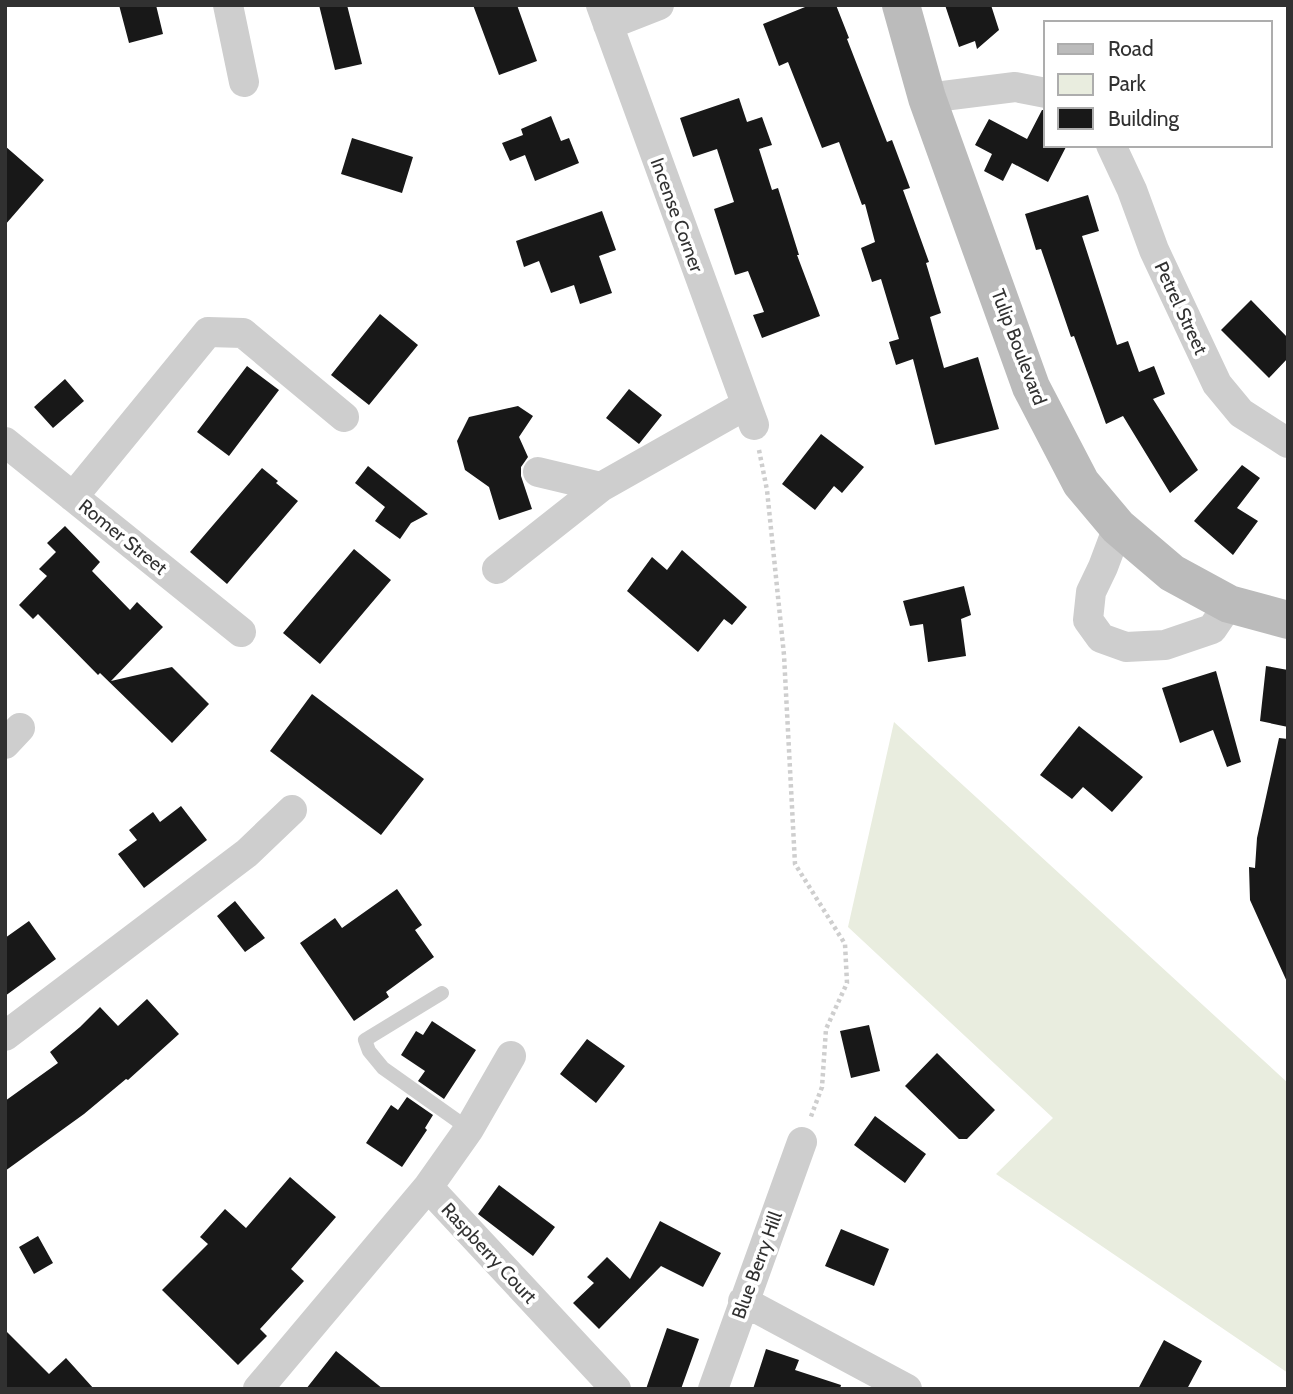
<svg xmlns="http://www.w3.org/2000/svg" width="1293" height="1394" font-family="Cabin,sans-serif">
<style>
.green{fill:#e9eddf}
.building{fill:#181818}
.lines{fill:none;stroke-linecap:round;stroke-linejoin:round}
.path{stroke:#cecece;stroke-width:4.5;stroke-dasharray:3.5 3.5;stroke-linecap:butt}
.lane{stroke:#cecece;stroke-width:14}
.street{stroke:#cecece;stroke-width:30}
.secondary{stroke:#bbb;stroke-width:38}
.labels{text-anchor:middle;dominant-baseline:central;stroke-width:7;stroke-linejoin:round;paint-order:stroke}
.street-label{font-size:19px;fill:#313131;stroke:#fff}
</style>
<rect width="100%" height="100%" fill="#fff"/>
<path class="green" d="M 894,722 L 1288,1083 L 1288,1373 L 996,1174 L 1053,1118 L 848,927 Z"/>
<path class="building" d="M 119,5 L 156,5 L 163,34 L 129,43 Z
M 319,5 L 347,5 L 362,64 L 335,70 Z
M 473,5 L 517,5 L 537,61 L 499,75 Z
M 810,5 L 836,5 L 849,38 L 847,39 L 887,142 L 892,140 L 910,188 L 903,190 L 929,262 L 926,263 L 941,313 L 930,317 L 944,368 L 978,357 L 999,429 L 935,445 L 913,359 L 896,365 L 889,342 L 899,339 L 881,279 L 872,282 L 861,248 L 875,242 L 865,204 L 862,205 L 839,142 L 822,148 L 788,62 L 779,66 L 763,24 Z
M 945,5 L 991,5 L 999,30 L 977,49 L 975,41 L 959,47 Z
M 739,98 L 747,122 L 762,117 L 772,145 L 759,149 L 772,190 L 778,188 L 799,255 L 797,255 L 820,316 L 762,338 L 753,315 L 764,312 L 748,271 L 735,275 L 714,209 L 734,202 L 717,149 L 693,157 L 680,118 Z
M 1042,110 L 1046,110 L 1046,145 L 1067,145 L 1048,182 L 1012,163 L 1003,181 L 984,171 L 992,154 L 975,145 L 989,119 L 1027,139 Z
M 551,116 L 561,141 L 569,138 L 579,163 L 535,181 L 525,155 L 510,161 L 502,143 L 523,135 L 521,129 Z
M 352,138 L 413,157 L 402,193 L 341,174 Z
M 5,146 L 44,180 L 5,225 Z
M 1088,195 L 1099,231 L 1082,236 L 1117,345 L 1128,341 L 1139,372 L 1154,366 L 1165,394 L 1153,399 L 1198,470 L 1170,493 L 1123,416 L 1106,424 L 1074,336 L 1071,337 L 1041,249 L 1036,250 L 1025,214 Z
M 602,211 L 616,250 L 599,256 L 612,293 L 580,304 L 574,285 L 551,293 L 539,261 L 524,267 L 516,241 Z
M 1251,300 L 1288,338 L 1288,358 L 1269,378 L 1221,330 Z
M 380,314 L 418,345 L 369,405 L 331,375 Z
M 247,366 L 279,390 L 229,456 L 197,432 Z
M 65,379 L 84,401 L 53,428 L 34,407 Z
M 629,389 L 662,415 L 639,444 L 606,418 Z
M 518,406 L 533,416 L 519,437 L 528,457 L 521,467 L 521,476 L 532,509 L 499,520 L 489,487 L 465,470 L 457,441 L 469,417 Z
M 821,434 L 864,467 L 842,493 L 834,486 L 815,510 L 782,484 Z
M 1242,465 L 1260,478 L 1237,508 L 1258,521 L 1233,555 L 1194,521 Z
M 368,466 L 428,514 L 411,523 L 400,539 L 375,521 L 385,507 L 355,483 Z
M 262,468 L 278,481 L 276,483 L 298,501 L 227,584 L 190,552 Z
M 65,526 L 100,562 L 92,571 L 130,610 L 137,602 L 163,627 L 111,681 L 172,667 L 209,704 L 172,743 L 100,673 L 98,675 L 38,614 L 33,619 L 19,605 L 47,576 L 39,569 L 56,552 L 47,543 Z
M 354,549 L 391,580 L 320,664 L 283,633 Z
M 682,550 L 747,607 L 732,625 L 724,619 L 698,652 L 627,591 L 652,557 L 667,570 Z
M 964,586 L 971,615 L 961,619 L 966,656 L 928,662 L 923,624 L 910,626 L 903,601 Z
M 1266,666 L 1288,670 L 1288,727 L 1260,721 Z
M 1216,671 L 1241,762 L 1227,767 L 1213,730 L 1180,743 L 1162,688 Z
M 312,694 L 424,779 L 381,835 L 270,751 Z
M 1079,726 L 1143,777 L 1112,812 L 1083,787 L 1072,799 L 1040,775 Z
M 1279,738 L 1288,739 L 1288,984 L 1250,900 L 1249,867 L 1255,868 L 1257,838 Z
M 181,806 L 207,840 L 144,888 L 118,854 L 137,840 L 129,830 L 153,812 L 160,822 Z
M 397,889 L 422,925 L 415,930 L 434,957 L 386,992 L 389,997 L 354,1021 L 300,943 L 335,918 L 342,928 Z
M 235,901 L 265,938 L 245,952 L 217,916 Z
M 29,921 L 56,959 L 5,996 L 5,938 Z
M 147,999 L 179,1034 L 128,1080 L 126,1079 L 84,1114 L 5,1171 L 5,1101 L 58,1063 L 50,1052 L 80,1027 L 100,1007 L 118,1026 Z
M 432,1021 L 476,1050 L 444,1099 L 418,1081 L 425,1071 L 401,1055 L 416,1031 L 423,1035 Z
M 869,1025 L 880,1071 L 851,1078 L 840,1031 Z
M 587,1039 L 625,1066 L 596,1103 L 560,1074 Z
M 937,1053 L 995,1110 L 967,1139 L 959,1139 L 905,1086 Z
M 407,1097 L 433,1115 L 425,1128 L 427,1130 L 402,1167 L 366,1143 L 391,1105 L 398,1110 Z
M 875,1116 L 926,1154 L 905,1183 L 854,1145 Z
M 290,1177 L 336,1217 L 291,1269 L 304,1281 L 260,1329 L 267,1336 L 238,1365 L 162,1290 L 208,1244 L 200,1237 L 225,1209 L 246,1228 Z
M 499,1185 L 555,1227 L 533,1256 L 478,1214 Z
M 660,1221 L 721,1253 L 703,1287 L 661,1266 L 599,1329 L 573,1303 L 594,1283 L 587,1277 L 607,1257 L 630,1279 Z
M 841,1229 L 889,1249 L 874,1286 L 825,1266 Z
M 38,1236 L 53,1263 L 34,1274 L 19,1247 Z
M 667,1328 L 699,1339 L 681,1389 L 646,1389 Z
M 5,1330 L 49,1374 L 66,1358 L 94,1389 L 5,1389 Z
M 1164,1340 L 1202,1361 L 1187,1389 L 1138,1389 Z
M 766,1349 L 799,1360 L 795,1370 L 841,1385 L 840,1389 L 753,1389 Z
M 336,1351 L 383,1389 L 306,1389 Z"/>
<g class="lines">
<path class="path" d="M 759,450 L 767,490 L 784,655 L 795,864 L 845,944 L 847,983 L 826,1029 L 822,1087 L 810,1119"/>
<path class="lane" d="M 442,993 L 365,1040 L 369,1051 L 383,1068 L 469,1129"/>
<path class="street" d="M 228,5 L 244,82
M 601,5 L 754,425
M 608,25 L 659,5
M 927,98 L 1015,87 L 1046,93
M 1111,145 L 1132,190 L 1154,250 L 1217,384 L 1241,413 L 1288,443
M 5,442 L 241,632
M 538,472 L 601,487
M 73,497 L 208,332 L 243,333 L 344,417
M 1118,527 L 1103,567 L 1091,592 L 1088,620 L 1101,638 L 1126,647 L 1165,645 L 1212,629 L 1229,604
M 497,569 L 601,487 L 746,405
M 5,744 L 20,728
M 5,1036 L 247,853 L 292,810
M 428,1187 L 469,1129 L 511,1056
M 743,1301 L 907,1389
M 258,1389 L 428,1187 L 616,1389
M 713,1389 L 802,1142"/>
<path class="secondary" d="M 901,5 L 927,98 L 1031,387 L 1081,483 L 1118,527 L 1172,573 L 1229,604 L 1288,620"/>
</g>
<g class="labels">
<g class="street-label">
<text transform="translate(677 215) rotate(70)">Incense Corner</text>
<text transform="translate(1181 308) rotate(65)">Petrel Street</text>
<text transform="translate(1019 347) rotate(69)">Tulip Boulevard</text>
<text transform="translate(123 537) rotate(39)">Romer Street</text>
<text transform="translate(489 1253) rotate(47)">Raspberry Court</text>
<text transform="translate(757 1265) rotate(-70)">Blue Berry Hill</text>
</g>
</g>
<rect width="1293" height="1394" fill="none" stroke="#313131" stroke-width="14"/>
<rect x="1044" y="21" width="228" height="126" fill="#ffffff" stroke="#adadad" stroke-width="2"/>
<rect x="1058" y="44" width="35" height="10" fill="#bbbbbb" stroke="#adadad" stroke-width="2"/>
<text x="1108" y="56" font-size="21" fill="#313131">Road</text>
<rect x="1058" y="74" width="35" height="21" fill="#e9eddf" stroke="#adadad" stroke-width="2"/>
<text x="1108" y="91" font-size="21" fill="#313131">Park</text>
<rect x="1058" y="108" width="35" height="21" fill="#181818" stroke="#adadad" stroke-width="2"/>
<text x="1108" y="126" font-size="21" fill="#313131">Building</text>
</svg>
